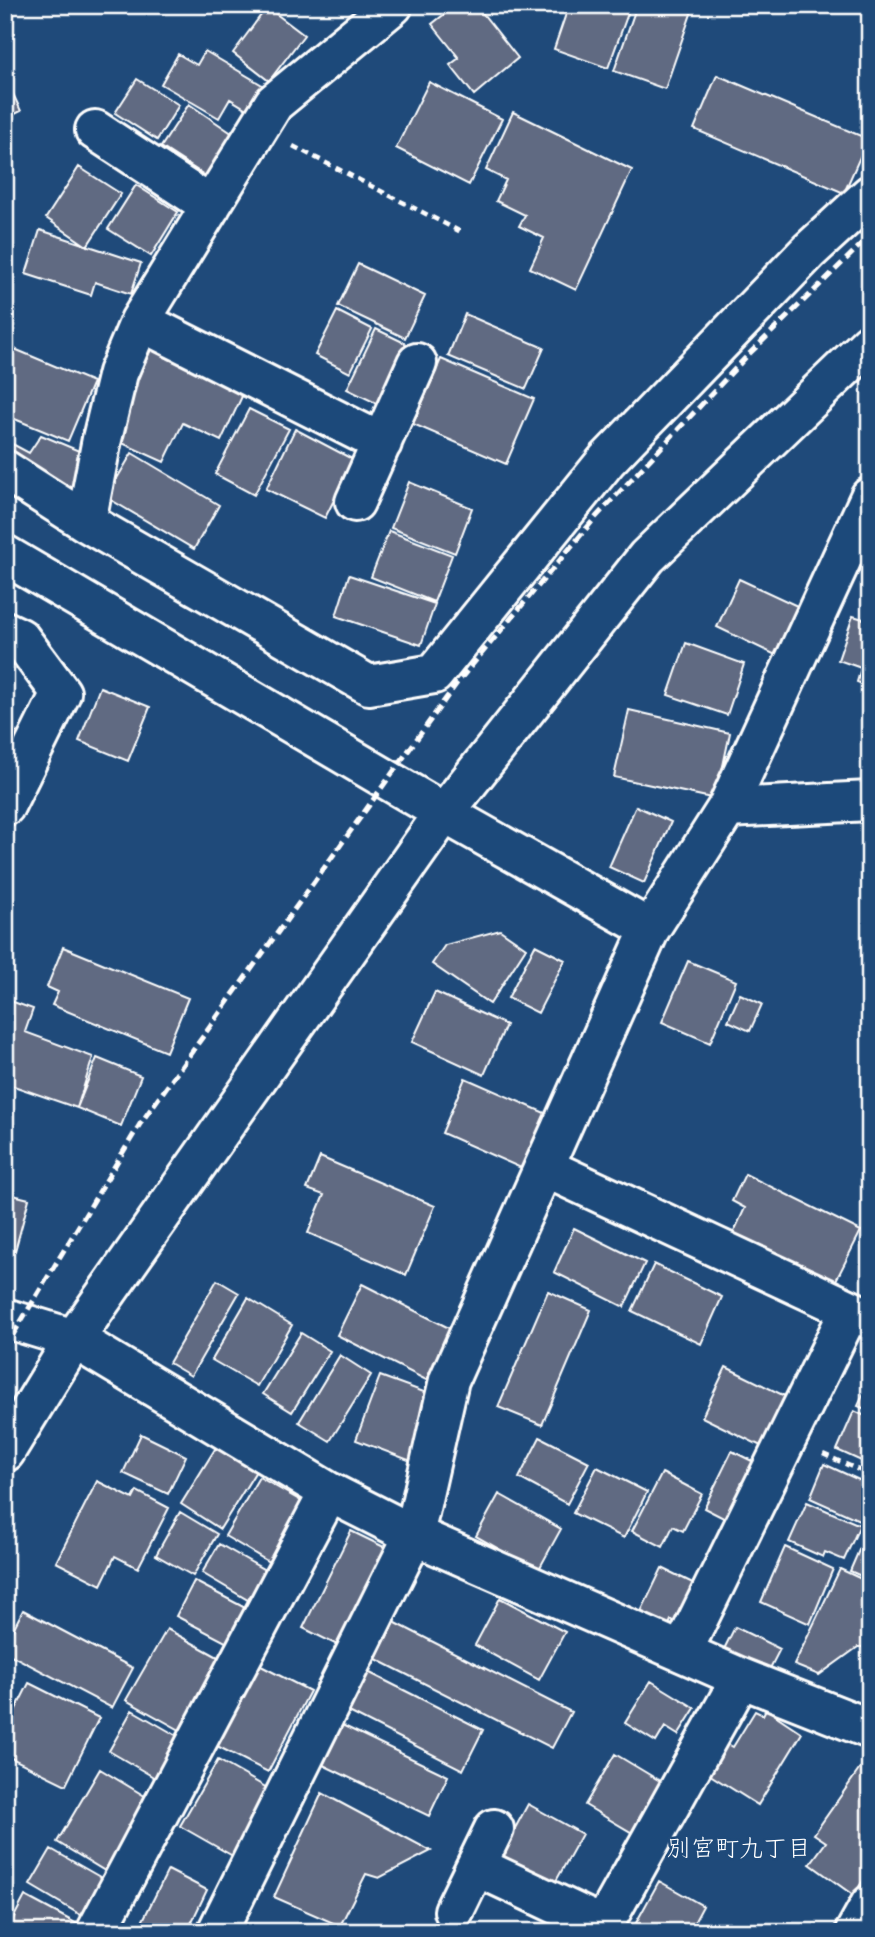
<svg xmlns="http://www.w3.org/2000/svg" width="875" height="1937" font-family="'Playpen Sans','Klee One',sans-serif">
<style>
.building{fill:#616a82;stroke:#fff;stroke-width:2}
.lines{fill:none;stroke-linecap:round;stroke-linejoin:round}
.minor-casing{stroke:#fff;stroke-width:44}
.path{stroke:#fff;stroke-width:4.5;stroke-dasharray:7 5;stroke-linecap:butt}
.minor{stroke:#1f4a7a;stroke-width:38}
.rail{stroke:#fff;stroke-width:5;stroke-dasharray:10 5;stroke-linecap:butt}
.labels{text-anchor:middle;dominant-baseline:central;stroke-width:5;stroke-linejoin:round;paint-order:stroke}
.neighbourhood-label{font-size:24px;fill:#fff;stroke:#1f4a7a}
</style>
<rect width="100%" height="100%" fill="#1f4a7a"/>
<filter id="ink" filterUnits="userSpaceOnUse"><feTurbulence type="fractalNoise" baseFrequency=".0143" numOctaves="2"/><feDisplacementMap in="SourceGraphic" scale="14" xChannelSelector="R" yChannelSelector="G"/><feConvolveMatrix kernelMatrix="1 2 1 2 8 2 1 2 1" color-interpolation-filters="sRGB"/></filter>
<g filter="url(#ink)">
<path class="building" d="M 456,5 L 476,5 L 518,58 L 474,95 L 450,65 L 459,58 L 432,24 Z
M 569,5 L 631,5 L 608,68 L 554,49 Z
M 637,5 L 694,5 L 665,89 L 614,71 Z
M 267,7 L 304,35 L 269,81 L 233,53 Z
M 205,51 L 264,86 L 250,111 L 230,99 L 219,118 L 161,84 L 178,54 L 197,65 Z
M 717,75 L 868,139 L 844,193 L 694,129 Z
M 5,77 L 21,111 L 5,119 Z
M 137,79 L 179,105 L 157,140 L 115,113 Z
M 429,82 L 502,119 L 469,185 L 396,148 Z
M 189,104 L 236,136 L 209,178 L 161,147 Z
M 513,112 L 632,170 L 576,290 L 530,268 L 544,238 L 519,226 L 525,215 L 496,201 L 506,180 L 486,170 Z
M 79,167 L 121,194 L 87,246 L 46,218 Z
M 136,185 L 178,212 L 151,256 L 108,229 Z
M 40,230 L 141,263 L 131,294 L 95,282 L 91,295 L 26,274 Z
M 358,264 L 425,296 L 405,338 L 338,306 Z
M 337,311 L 372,329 L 350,373 L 315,355 Z
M 465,314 L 544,348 L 526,389 L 448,356 Z
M 376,329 L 411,346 L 382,406 L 347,389 Z
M 5,345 L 93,382 L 68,441 L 5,415 Z
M 152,347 L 245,390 L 221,441 L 183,423 L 164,462 L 111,438 Z
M 441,359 L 534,399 L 506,464 L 413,424 Z
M 249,409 L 289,429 L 254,495 L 215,474 Z
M 295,429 L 354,460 L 325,518 L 266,489 Z
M 41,435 L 84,453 L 68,500 L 5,462 L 5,440 L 29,453 Z
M 132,453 L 219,505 L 194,549 L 106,497 Z
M 409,482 L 472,508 L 455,553 L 391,528 Z
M 389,531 L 452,555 L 434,602 L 371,577 Z
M 349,575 L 435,604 L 421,645 L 336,616 Z
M 739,579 L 808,611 L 786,660 L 717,627 Z
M 853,616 L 870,621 L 870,687 L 857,682 L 861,668 L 838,660 Z
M 686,643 L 744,664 L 727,715 L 668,695 Z
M 100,687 L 150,707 L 128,761 L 79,741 Z
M 629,710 L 730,733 L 716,799 L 614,777 Z
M 5,727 L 24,735 L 5,775 Z
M 636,806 L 671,822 L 644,883 L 609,867 Z
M 500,930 L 526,948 L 490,1004 L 432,964 L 445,945 Z
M 535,945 L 565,960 L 538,1013 L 508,998 Z
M 63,947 L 188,998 L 166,1052 L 52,1005 L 58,992 L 47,987 Z
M 688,961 L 736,981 L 710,1043 L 662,1022 Z
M 435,992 L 506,1025 L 484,1075 L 412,1042 Z
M 740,994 L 762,1004 L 750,1031 L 728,1021 Z
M 5,999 L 33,1009 L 25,1032 L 93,1057 L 77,1108 L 5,1083 Z
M 97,1058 L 141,1076 L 121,1126 L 77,1108 Z
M 465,1078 L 554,1117 L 530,1172 L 442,1133 Z
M 320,1157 L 435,1206 L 406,1275 L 308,1233 L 324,1195 L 307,1189 Z
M 745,1174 L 861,1231 L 828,1296 L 727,1247 L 745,1208 L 732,1201 Z
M 5,1193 L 29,1199 L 15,1251 L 5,1248 Z
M 574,1228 L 645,1263 L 624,1307 L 554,1272 Z
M 654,1264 L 722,1297 L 701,1344 L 632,1311 Z
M 217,1280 L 239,1293 L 191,1376 L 169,1363 Z
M 362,1284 L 453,1330 L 428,1381 L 337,1335 Z
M 548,1291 L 591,1310 L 542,1425 L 498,1407 Z
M 248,1298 L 292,1325 L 257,1386 L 212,1360 Z
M 301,1333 L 330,1351 L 292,1412 L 263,1394 Z
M 340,1355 L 371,1375 L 330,1441 L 299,1422 Z
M 726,1367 L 793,1400 L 769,1450 L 702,1417 Z
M 380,1376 L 435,1396 L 411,1461 L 356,1440 Z
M 870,1380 L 870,1411 L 858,1406 Z
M 854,1411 L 870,1418 L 870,1465 L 837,1450 Z
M 141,1434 L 186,1456 L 168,1494 L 123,1473 Z
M 540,1437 L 589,1462 L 567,1504 L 519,1478 Z
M 217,1446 L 256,1471 L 220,1529 L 181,1504 Z
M 732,1451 L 766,1468 L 737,1525 L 704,1508 Z
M 824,1464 L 870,1485 L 868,1524 L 810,1498 Z
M 597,1467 L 647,1492 L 624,1538 L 573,1513 Z
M 662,1473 L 702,1494 L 683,1531 L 673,1526 L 663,1547 L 632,1531 Z
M 259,1477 L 308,1505 L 274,1565 L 225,1536 Z
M 97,1481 L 133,1499 L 137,1491 L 169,1508 L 138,1568 L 115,1556 L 101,1585 L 56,1562 Z
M 499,1494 L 561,1529 L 538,1571 L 476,1536 Z
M 807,1502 L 860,1525 L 844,1560 L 825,1552 L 823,1557 L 789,1542 Z
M 180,1512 L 217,1534 L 193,1576 L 156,1555 Z
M 869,1527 L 870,1528 L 870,1580 L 850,1571 Z
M 351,1531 L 388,1549 L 339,1646 L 303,1628 Z
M 219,1544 L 270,1573 L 253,1603 L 202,1573 Z
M 785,1547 L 833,1569 L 810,1624 L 761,1602 Z
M 662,1568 L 703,1588 L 685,1627 L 671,1620 L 666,1632 L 638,1618 Z
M 840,1569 L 870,1583 L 870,1647 L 858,1647 L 819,1675 L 794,1665 Z
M 194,1581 L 251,1611 L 233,1646 L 176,1616 Z
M 500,1598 L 565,1632 L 539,1680 L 475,1645 Z
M 23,1610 L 133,1668 L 112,1708 L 5,1652 L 5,1645 Z
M 394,1622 L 571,1712 L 552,1748 L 376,1659 Z
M 735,1627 L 780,1649 L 762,1684 L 718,1661 Z
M 167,1629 L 227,1662 L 187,1734 L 126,1700 Z
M 259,1665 L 310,1691 L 268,1772 L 217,1746 Z
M 368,1672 L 483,1730 L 463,1770 L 349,1712 Z
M 651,1681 L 695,1708 L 678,1735 L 665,1727 L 656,1742 L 625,1723 Z
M 29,1683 L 99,1718 L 66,1785 L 5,1755 L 5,1731 Z
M 766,1709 L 802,1733 L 758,1805 L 707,1773 L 726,1743 L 733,1747 L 755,1711 L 763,1715 Z
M 132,1710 L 186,1741 L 162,1782 L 109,1751 Z
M 342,1725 L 448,1776 L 429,1816 L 323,1765 Z
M 615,1754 L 670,1787 L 641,1838 L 585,1805 Z
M 218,1760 L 276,1793 L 238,1859 L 180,1826 Z
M 861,1767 L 870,1773 L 870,1871 L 853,1895 L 810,1864 L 826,1842 L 814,1834 Z
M 100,1769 L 153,1801 L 110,1874 L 57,1842 Z
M 322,1793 L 431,1851 L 379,1878 L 366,1874 L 340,1926 L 274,1897 Z
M 528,1804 L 582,1834 L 550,1892 L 497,1862 Z
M 51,1849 L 107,1881 L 86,1918 L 30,1885 Z
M 168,1870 L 207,1890 L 187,1932 L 137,1932 Z
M 659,1881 L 703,1906 L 689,1932 L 631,1932 Z
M 25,1896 L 81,1926 L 78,1932 L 6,1932 Z"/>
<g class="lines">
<g class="minor-casing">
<path id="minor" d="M 95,130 L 211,206
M 140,321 L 382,443
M 5,470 L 86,522 L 369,685 L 434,674 L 607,460 L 809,251 L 870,195
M 355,502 L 417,363
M 86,522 L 102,439 L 118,373 L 140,321 L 274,103 L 393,5
M 5,555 L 444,813 L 650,929
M 5,631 L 20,638 L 61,693 L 5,806
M 727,808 L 870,801
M 544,1167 L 870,1319
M 5,1318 L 74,1339 L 329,1492 L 414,1535 L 741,1678 L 870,1729
M 5,1452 L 74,1339 L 444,813 L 647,557 L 870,343
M 682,1652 L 850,1310
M 476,1866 L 603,1926 L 741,1678
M 454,1911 L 494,1829
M 96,1932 L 329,1492
M 217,1932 L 414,1535 L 449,1380 L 650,929 L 727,808 L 870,497
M 855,1932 L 870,1905"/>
</g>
<path class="path" d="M 293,146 L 461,232
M 823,1454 L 870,1475"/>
<use href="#minor" class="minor"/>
<path class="rail" d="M 5,1348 L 140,1124 L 457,683 L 596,517 L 747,356 L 870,236"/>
</g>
</g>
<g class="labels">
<g class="neighbourhood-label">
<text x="739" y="1846">別宮町九丁目</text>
</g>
</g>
<rect width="875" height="1937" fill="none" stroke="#1f4a7a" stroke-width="28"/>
<rect x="14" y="14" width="847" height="1909" fill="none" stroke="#fff" stroke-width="2.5" filter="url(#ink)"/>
</svg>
